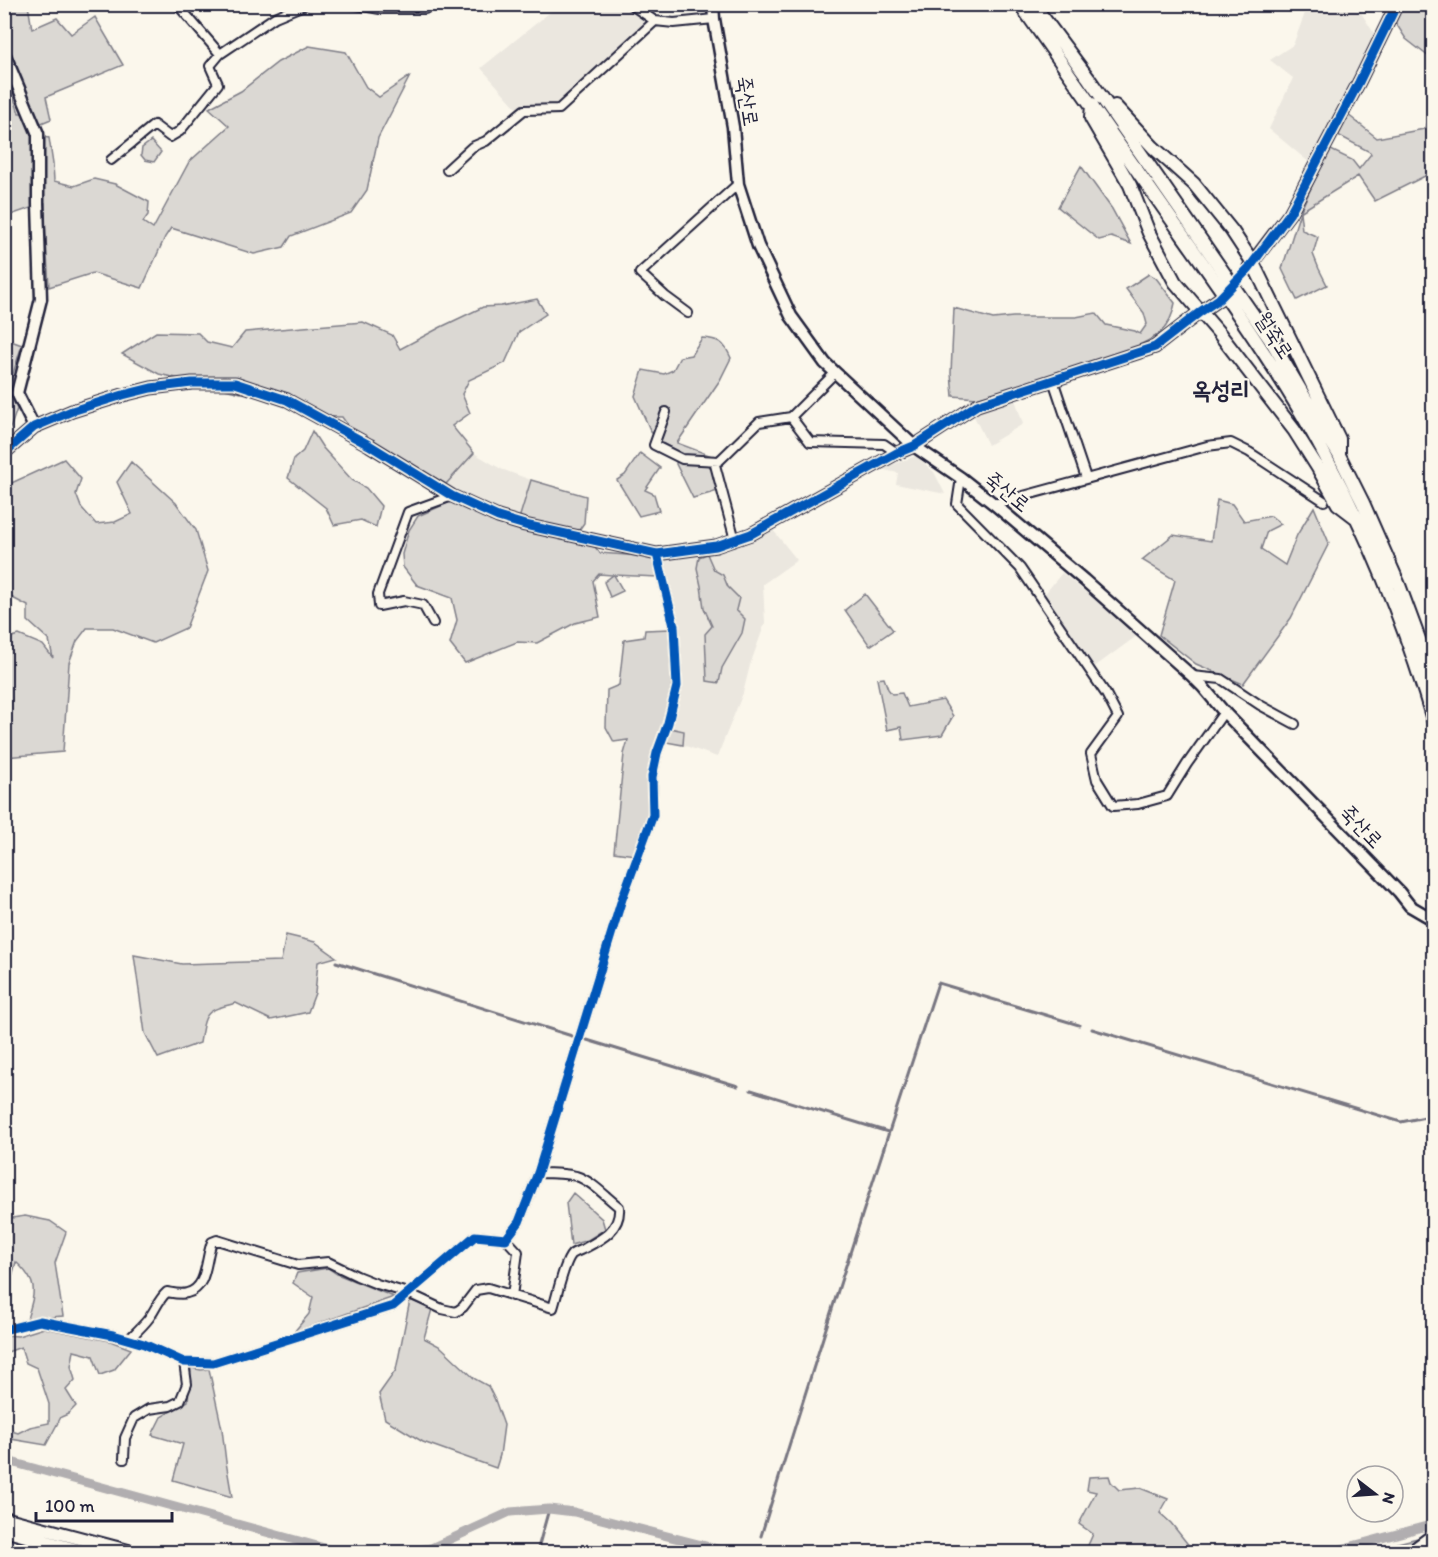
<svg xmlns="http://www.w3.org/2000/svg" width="1438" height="1557" font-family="Itim,'Poor Story',sans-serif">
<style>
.built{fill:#ebe7df}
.green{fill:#dbd8d3;stroke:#7e7d87;stroke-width:1.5}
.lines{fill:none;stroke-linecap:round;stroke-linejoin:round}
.stream{stroke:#787681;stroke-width:3}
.canal{stroke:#b1aeb0;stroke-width:9}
.secondary-tunnel{stroke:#d0ccc9;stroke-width:10;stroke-dasharray:10 5;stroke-linecap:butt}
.street-casing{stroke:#22223b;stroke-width:12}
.secondary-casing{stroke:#22223b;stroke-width:15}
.primary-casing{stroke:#22223b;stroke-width:16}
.street{stroke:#fbf7ec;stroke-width:8}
.secondary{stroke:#fbf7ec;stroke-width:10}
.primary{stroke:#fbf7ec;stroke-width:12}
.cycleway-casing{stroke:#fbf7ec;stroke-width:13}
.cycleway{stroke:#0057b8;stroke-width:9}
.labels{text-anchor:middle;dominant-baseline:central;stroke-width:4.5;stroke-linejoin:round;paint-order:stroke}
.street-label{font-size:21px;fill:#22223b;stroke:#fbf7ec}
.quarter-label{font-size:24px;font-weight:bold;fill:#22223b;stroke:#fbf7ec}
</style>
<rect width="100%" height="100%" fill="#fbf7ec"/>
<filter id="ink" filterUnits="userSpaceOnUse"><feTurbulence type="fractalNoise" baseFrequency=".0167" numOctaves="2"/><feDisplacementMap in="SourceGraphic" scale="12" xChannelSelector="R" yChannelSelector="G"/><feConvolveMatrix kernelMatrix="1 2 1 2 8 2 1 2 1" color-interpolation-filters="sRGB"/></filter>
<g filter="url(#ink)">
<path class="built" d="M 559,5 L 646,5 L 645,7 L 659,26 L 560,116 L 524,116 L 481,68 Z
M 1308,5 L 1343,5 L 1360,11 L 1375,35 L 1349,90 L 1310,163 L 1269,129 L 1293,78 L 1270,60 L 1293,45 Z
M 1014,396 L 1023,424 L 988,445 L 972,412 Z
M 474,453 L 501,469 L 531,480 L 519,519 L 490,510 L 469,499 L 446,484 Z
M 916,456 L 934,472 L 945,494 L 896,484 L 898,473 L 880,469 Z
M 773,530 L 797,560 L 763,584 L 765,623 L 750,665 L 743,693 L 717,757 L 683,745 L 684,731 L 670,728 L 679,689 L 661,561 L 716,551 L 756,539 Z
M 1062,573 L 1138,635 L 1093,668 L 1043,596 Z"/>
<path class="green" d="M 4,5 L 28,5 L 32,29 L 57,18 L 71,34 L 95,17 L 123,65 L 46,97 L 51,119 L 39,124 L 5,40 Z
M 1404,5 L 1433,5 L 1433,60 L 1406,39 L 1395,22 Z
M 309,46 L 346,52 L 366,87 L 379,97 L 410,76 L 378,138 L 367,190 L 351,213 L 291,236 L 284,247 L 254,254 L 171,228 L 165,237 L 142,288 L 93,273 L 49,287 L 45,223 L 45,203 L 5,217 L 4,76 L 6,75 L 19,113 L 26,113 L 34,135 L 49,138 L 53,164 L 54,181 L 74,186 L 94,179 L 115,184 L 149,202 L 148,215 L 143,222 L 153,229 L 189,162 L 229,126 L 209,108 L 241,91 L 278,62 Z
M 1347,114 L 1377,138 L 1424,129 L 1433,115 L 1433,172 L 1375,201 L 1358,176 L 1300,212 L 1302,230 L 1318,237 L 1313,254 L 1319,269 L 1327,285 L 1297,300 L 1282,269 L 1300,212 L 1329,149 L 1352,160 L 1359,169 L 1371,154 L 1370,152 L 1336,134 Z
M 151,141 L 161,152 L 154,162 L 145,160 L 141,155 L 142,148 Z
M 1081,166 L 1112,209 L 1131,244 L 1111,237 L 1099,240 L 1058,207 Z
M 1149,274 L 1156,278 L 1175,303 C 1170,331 1156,338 1131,349 L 1015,387 L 977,398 L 953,396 L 951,373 L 954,308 L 993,319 L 1013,317 L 1076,317 L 1096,313 L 1106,325 L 1135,331 L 1140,334 L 1147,324 L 1144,313 L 1126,289 Z
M 537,299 L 546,314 L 519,332 L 505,363 L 469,380 L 462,394 L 470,413 L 452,426 L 474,453 L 446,484 L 351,430 L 342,417 L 302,416 L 283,394 L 265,386 L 241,393 L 159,374 L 122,354 L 156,332 L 198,333 L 207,342 L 232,348 L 245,332 L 363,322 L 392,335 L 400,349 L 441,327 L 483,307 L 501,306 Z
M 5,333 L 11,341 L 22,345 L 8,389 L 17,409 L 11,426 L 5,440 Z
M 702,338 C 719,339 724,342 731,358 L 720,380 L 677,443 L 717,458 L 715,479 L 718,491 L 693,498 L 676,464 L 677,451 L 662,443 L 651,432 L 635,396 L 643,370 L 664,374 L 673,370 L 680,357 L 691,355 Z
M 312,431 L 323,448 L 352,480 L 366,488 L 381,506 L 376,527 L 361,520 L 334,525 L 326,508 L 288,478 L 294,459 L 303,451 Z
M 640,453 L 660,468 L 645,490 L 654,494 L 659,511 L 639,516 L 617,480 L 625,475 Z
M 64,459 L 81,479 L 76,494 L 81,507 L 96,524 L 115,522 L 132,514 L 117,482 L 131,462 L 176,503 L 196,530 L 208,571 L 186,628 L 153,643 L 113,628 L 87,628 L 77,641 L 69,663 L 63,752 L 5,757 L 5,639 L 19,635 L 43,645 L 53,658 L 49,640 L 28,621 L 28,606 L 5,594 L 5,495 L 7,485 Z
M 531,480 L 586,496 L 584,523 L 577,533 L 519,519 Z
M 469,499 L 490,510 L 490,521 L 595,547 L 600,553 L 654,557 L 658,577 L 614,575 L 623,591 L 610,597 L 604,582 L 613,575 L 599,574 L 593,581 L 600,617 L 575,623 L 537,643 L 517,642 L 465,663 L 450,644 L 457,620 L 452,598 L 417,585 L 403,567 L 402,554 L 409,530 L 418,516 L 450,502 Z
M 1217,500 L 1232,504 L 1244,521 L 1271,516 L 1281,524 L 1267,531 L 1261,549 L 1285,565 L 1297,535 L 1314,507 L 1329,543 L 1291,618 L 1243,684 L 1196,664 L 1159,635 L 1175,580 L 1142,560 L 1173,535 L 1211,541 Z
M 707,554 L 714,570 L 723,575 L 728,587 L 739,598 L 736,610 L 745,619 L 742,633 L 722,668 L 719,683 L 707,681 L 705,634 L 712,626 L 704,608 L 701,586 L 697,568 L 699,557 Z
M 865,594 L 893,630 L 870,646 L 845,610 Z
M 670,629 L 672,681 L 667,710 L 655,744 L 651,762 L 649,813 L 635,855 L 614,852 L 624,754 L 628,740 L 614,742 L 606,727 L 607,690 L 619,685 L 624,640 L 644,637 L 645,630 Z
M 884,678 L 888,689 L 892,694 L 902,693 L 908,707 L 943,700 L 953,716 L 942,735 L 903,740 L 901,727 L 887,730 L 877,679 Z
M 670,728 L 684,731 L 683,745 L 666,742 Z
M 286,935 L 315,942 L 336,957 L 318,962 L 315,993 L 308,1012 L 271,1020 L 236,1003 C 205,1011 205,1011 200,1043 L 158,1058 L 145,1033 L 134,955 L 182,964 L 281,961 Z
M 573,1193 L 602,1219 L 605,1229 L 588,1240 L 571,1245 L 566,1203 Z
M 25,1216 L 50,1221 L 66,1232 L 55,1263 L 63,1316 L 27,1319 C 35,1292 39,1283 16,1262 L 5,1302 L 5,1221 L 6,1219 Z
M 328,1268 L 337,1274 L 394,1297 L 294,1332 L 309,1314 L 313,1297 L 293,1283 L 297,1273 Z
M 410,1300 L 432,1309 L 424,1338 L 441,1347 L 475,1379 L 488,1386 L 495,1400 L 504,1425 L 500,1455 L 496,1468 L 423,1442 L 385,1419 L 379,1394 L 396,1370 Z
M 44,1328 L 110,1341 L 131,1349 L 114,1370 L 100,1375 L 93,1356 L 74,1351 L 71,1366 L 75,1380 L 66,1390 L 76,1406 L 68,1414 L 61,1417 L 46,1445 L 5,1438 L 5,1429 L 18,1433 L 30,1427 L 49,1423 L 49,1404 L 37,1368 L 26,1363 L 21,1347 L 5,1353 L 5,1335 L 18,1336 Z
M 191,1368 L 201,1370 L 209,1369 L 222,1429 L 226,1462 L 232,1497 L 173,1480 L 183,1444 L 152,1435 L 161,1417 L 188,1401 Z
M 1109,1476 L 1111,1482 L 1119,1490 L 1140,1488 L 1168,1499 L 1160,1513 L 1171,1523 L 1194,1552 L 1085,1552 L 1093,1534 L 1079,1524 L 1096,1492 L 1087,1490 L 1089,1477 Z
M 1433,1534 L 1433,1552 L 1363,1552 Z"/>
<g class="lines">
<path class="stream" d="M 336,962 L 572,1036
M 1092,1029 L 1401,1122 L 1430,1116 L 1434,1113
M 587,1040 L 738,1086
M 751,1090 L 888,1132
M 761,1536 C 818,1351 877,1167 938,983 L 1079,1025
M 537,1552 L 549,1509
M 756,1552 L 757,1549"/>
<path class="canal" d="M 4,1460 L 339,1552
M 406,1552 L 431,1548 L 510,1512 L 549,1509 L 574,1512 L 729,1552
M 1330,1552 L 1434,1524"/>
<path class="secondary-tunnel" d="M 1227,290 L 1249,268"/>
<g class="street-casing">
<path id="street" d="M 177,4 L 220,54 L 275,17 L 306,4
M 351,4 L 380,9 L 425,9 L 425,4
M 630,4 L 655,21 L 674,23 L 714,19
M 111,160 L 154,125 L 170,137 L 180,131 L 218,84 L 210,66 L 220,54
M 447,170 L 472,147 L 486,141 L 524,110 L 559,109 L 655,21
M 688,313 L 665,296 L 640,273 L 738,184
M 835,373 L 791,417 L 810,442 L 884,444 L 897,453
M 1053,380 L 1086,478
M 666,412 L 654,445 L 682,459 L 719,461 L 759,422 L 791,417
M 714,461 L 735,540
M 961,478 L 957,504 L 1020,568 L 1106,694 L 1118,717 L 1091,754 L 1097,780 L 1113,806 L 1138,804 L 1167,796 L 1187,764 L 1224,712
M 994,504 L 1207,446 L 1231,443 L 1249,452 L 1324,501
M 433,623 L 423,605 L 404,601 L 379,606 L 378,594 L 408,512 L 452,496
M 1192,676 L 1221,679 L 1260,705 L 1295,724
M 506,1239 L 518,1252 L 512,1296
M 4,1330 L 40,1321 L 113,1335 L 144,1344 L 184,1362 L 213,1363 L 393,1306 L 475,1236 L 506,1239 L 519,1222 L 538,1173 L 622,899 L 653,815 L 652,777 L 657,753 L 668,723 L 677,686 L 674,626 L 657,554
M 128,1340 C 135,1333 143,1326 149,1318 C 156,1309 158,1300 167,1292 C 173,1293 181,1295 187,1293 C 208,1288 205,1259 212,1242 L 217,1240 L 298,1265 L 328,1262 L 357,1276 L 377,1284 L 408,1293 L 442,1309 L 456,1312 L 463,1307 L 476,1290 L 488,1288 L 553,1308 C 557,1296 564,1262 572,1254 C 575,1252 581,1250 585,1248 C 602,1239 621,1229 619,1207 C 606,1197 592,1181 576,1176 C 564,1173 551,1173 538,1173
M 124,1459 L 125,1438 L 134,1418 L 149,1409 L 170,1406 L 180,1401 L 187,1384 L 184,1362"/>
</g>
<g class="secondary-casing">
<path id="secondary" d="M 713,4 L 714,19 L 733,127 L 738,184 L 758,246 L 791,316 L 825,363 L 914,446 L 961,478 L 994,504 L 1084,580 L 1192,676 L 1203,687 L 1224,712 L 1399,892 L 1410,906 L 1434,920
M 4,53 L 38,134 L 38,203 L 41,299 L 17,393 L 34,427
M 1249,267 L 1290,213 L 1359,82 L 1397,4
M 4,453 L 34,427 L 72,411 L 123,395 L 151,388 L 192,383 L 235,383 L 287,400 L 369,445 L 452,496 L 498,517 L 525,525 L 657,554 L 716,546 L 751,534 L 897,453 L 914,446 L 977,405 L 1155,347 L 1200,312 L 1219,299"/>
</g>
<g class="primary-casing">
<path id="primary" d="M 1020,4 C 1072,77 1123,150 1174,223 C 1230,302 1287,381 1331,467 C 1374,548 1408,634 1434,723
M 1033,4 L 1089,79 L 1272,342 L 1339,455 L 1363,503 L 1399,585 L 1426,658 L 1434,682
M 1092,104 L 1091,118 L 1130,185 L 1149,233 L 1175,282 L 1219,333 L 1294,430 L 1318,468 L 1338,504 L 1355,517
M 1115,106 L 1153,147 L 1194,184 L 1232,231 L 1253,263 L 1339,439 L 1339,454
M 4,1518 L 132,1552
M 4,1530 L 84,1552
M 1411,1552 L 1434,1535"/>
</g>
<use href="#street" class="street"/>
<use href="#secondary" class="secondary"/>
<use href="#primary" class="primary"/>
<g class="cycleway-casing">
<path id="cycleway" d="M 4,453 L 34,427 L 72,411 L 123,395 L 151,388 L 192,383 L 235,383 L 287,400 L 369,445 L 452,496 L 498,517 L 525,525 L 657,554 L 716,546 L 751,534 L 897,453 L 914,446 L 977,405 L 1155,347 L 1200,312 L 1219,299 L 1249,268 L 1290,213 L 1359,82 L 1397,4
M 4,1330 L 40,1321 L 113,1335 L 144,1344 L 184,1362 L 213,1363 L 393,1306 L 475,1236 L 506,1239 L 519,1222 L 538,1173 L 622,899 L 653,815 L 652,777 L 657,753 L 668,723 L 677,686 L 674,626 L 657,554"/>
</g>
<use href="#cycleway" class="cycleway"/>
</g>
</g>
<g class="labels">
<g class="street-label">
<text transform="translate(748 101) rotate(81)">죽산로</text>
<text transform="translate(1275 335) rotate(57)">월죽로</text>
<text transform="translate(1008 491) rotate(39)">죽산로</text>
<text transform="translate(1362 826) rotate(46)">죽산로</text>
</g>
<g class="quarter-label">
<text x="1221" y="389">옥성리</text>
</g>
</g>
<rect width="1438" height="1557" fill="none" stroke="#fbf7ec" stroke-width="24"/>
<rect x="12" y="12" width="1414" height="1533" fill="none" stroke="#22223b" stroke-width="2" filter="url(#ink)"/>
<g transform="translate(1375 1494) rotate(107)"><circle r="28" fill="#fbf7ec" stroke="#a4a2a5" stroke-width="1.5"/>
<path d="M0-4.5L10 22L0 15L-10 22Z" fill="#22223b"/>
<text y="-9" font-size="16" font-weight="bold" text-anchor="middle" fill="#22223b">N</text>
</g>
<path d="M36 1512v9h136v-9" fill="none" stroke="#22223b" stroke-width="3"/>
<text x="45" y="1512" font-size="18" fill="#22223b" stroke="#fbf7ec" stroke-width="4.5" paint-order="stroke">100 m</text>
</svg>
